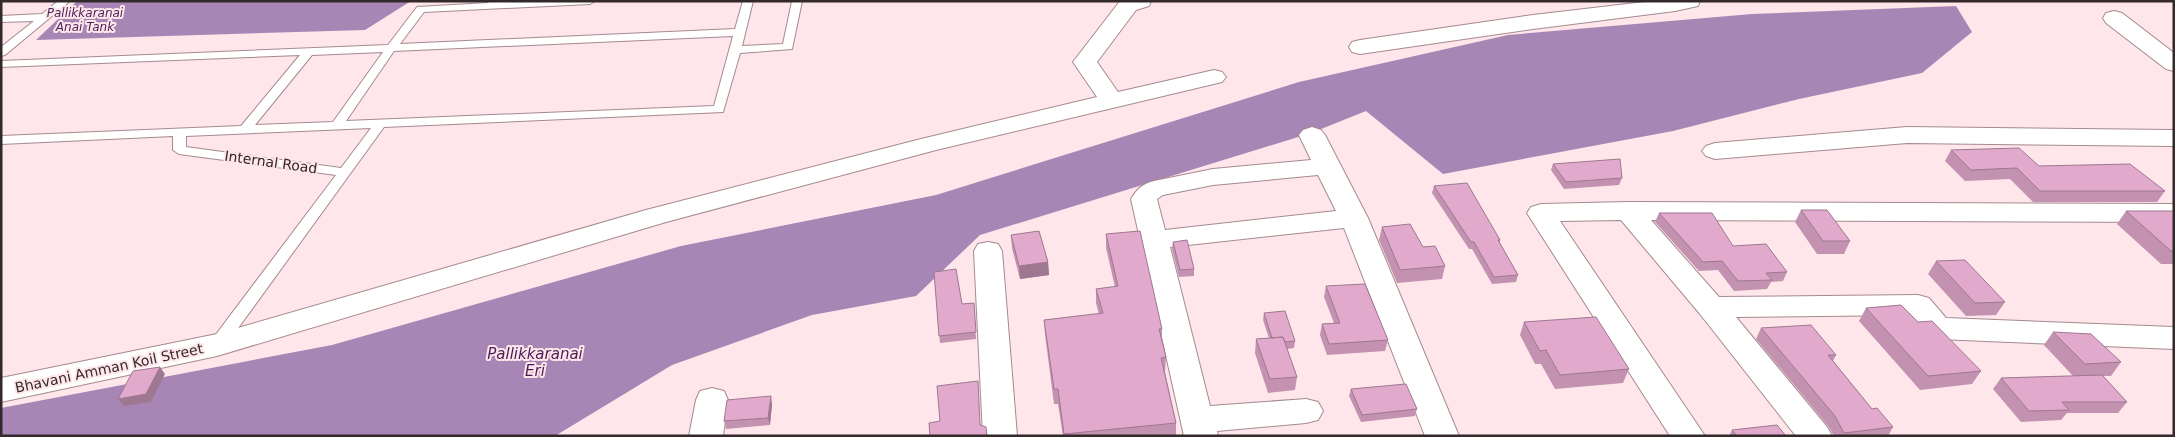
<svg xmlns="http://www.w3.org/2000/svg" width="2175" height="437" font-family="'DejaVu Sans',sans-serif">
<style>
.water{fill:#a786b5}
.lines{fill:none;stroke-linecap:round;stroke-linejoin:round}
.lane-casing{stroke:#a58a8e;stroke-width:2}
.street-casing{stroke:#a58a8e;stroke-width:2}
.lane{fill:#fff;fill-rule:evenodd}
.street{fill:#fff;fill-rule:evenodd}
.wall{fill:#c292b0}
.shaded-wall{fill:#9e7790}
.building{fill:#e1aacd;stroke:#9e7790}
.labels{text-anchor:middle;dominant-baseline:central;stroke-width:4;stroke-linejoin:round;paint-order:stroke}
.far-water-label{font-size:12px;font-style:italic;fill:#471d58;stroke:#fee6ea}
.street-label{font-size:14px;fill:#33282a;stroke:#fee6ea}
.water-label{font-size:15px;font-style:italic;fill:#471d58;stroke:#fee6ea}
</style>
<rect width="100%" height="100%" fill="#fee6ea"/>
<path class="water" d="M 77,1 L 411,1 L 365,30 L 36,40 Z
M 1956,6 L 1972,32 L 1922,73 L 1799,99 L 1673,131 L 1443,174 L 1366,111 L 1311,133 L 980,235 L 916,296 L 812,315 L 672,365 L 555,436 L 1,436 L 1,408 L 332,345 L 681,246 L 936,195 L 1299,82 L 1508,35 L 1752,14 Z"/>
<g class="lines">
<g class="lane-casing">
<path id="lane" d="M 58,1 L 70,1 L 5,55 L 1,56 L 1,47 L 34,21 L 1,22 L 1,16 L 42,14 Z
M 489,1 L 595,1 L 590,4 L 424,12 L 400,44 L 735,29 L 743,1 L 753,1 L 742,46 L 783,44 L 792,1 L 802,1 L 792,49 L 740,53 L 723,112 L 384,127 L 223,349 L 217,351 L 211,349 L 209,345 L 211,341 L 336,175 L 179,154 L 173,150 L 173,136 L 1,144 L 1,136 L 241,126 L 300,55 L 1,67 L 1,61 L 388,45 L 417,7 L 488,3 ZM 733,36 L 714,106 L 346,121 L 394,51 ZM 383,52 L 333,122 L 255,125 L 312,55 ZM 371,128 L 341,168 L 186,147 L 186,136 Z"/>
</g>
<g class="street-casing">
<path id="street" d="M 1120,1 L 1151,1 L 1149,6 L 1136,10 L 1097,62 L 1118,92 L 1214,70 L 1222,72 L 1226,77 L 1222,82 L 936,150 L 666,222 L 217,356 L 1,402 L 1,378 L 217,334 L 646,210 L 921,139 L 1097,97 L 1073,62 Z
M 1653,1 L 1700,1 L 1698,6 L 1675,11 L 1533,29 L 1360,54 L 1352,52 L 1349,47 L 1352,42 L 1360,40 L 1533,15 Z
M 2114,11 L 2122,13 L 2174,53 L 2174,71 L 2166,69 L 2106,23 L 2103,18 L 2106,13 Z
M 1312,127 L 1321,130 L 1325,135 L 1368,218 L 1459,436 L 1425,436 L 1344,228 L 1170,247 L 1210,406 L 1306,399 L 1318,402 L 1323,411 L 1318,420 L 1306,423 L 1217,431 L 1218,436 L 1184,436 L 1131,199 C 1137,189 1142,184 1154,181 L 1213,169 L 1311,160 L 1299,135 L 1303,130 ZM 1318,175 L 1336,211 L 1165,230 L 1157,199 L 1163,195 L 1213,185 Z
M 1907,127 L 2174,130 L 2174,146 L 1907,143 L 1715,159 L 1706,156 L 1702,151 L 1706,146 L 1715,143 Z
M 1628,202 L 2174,204 L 2174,222 L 1651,220 L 1719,297 L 1918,295 L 1929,298 L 1946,318 L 2174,327 L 2174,349 L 1938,339 L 1927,336 L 1910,315 L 1736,317 L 1827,427 L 1832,436 L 1796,436 L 1700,314 L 1621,220 L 1560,221 L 1705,436 L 1670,436 L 1527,213 L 1531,207 L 1541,204 Z
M 988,242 L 998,244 L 1002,251 L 1017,436 L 983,436 L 974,251 L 978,244 Z
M 712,388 L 724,391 L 728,400 L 723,436 L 689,436 L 696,400 L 700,391 Z"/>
</g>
<use href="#lane" class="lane"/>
<use href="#street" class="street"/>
</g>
<path class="wall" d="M 1951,150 L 2039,166 L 2165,191 L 2157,202 L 2033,202 L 2010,179 L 1965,181 L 1945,161 Z
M 1553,164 L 1622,178 L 1619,185 L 1564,189 L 1551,170 Z
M 1434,186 L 1500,240 L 1500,243 L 1518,275 L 1516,282 L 1492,284 L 1472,249 L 1469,249 L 1432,193 Z
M 1801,210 L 1850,241 L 1844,254 L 1817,254 L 1795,222 Z
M 2126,211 L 2174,211 L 2174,264 L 2161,264 L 2117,224 Z
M 1659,213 L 1733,246 L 1787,272 L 1783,281 L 1771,282 L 1767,289 L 1734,291 L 1718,270 L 1699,271 L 1655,222 Z
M 1382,227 L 1423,247 L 1445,266 L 1442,279 L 1397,283 L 1379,240 Z
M 1106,234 L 1162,329 L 1162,338 L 1166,357 L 1165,372 L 1176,423 L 1176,436 L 1063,436 L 1058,404 L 1054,404 L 1045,334 L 1044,320 L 1099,314 L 1096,303 L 1096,289 L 1115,287 L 1106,248 Z
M 1011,235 L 1048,262 L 1049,275 L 1020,279 L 1012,248 Z
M 1173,242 L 1194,269 L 1194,276 L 1179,277 L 1172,249 Z
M 1936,261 L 2005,302 L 1996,315 L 1966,316 L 1928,274 Z
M 934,272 L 962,304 L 974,303 L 976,339 L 940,343 Z
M 1326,286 L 1388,340 L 1385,351 L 1327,355 L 1320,335 L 1322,324 L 1334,323 L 1324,297 Z
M 1866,308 L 1918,322 L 1981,371 L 1972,384 L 1920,390 L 1859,321 Z
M 1264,313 L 1295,341 L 1294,348 L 1287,349 L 1297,377 L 1295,390 L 1268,393 L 1255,353 L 1256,339 L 1269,338 L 1263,320 Z
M 1524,322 L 1629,369 L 1623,383 L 1555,389 L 1541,364 L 1535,364 L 1520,335 Z
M 1761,328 L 1836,355 L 1833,361 L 1872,409 L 1893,427 L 1888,436 L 1834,436 L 1828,426 L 1756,339 Z
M 2053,332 L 2121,362 L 2111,376 L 2103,376 L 2127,402 L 2118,413 L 2067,413 L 2061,420 L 2021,422 L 1993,389 L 2001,378 L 2073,376 L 2044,345 Z
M 1351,389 L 1417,409 L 1415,416 L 1361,422 L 1349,396 Z
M 772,404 L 770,425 L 726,429 L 724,421 Z
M 1732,430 L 1786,436 L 1729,436 Z"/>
<path class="shaded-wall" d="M 1048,262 L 1049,275 L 1020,279 L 1019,266 Z
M 160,367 L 165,374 L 151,402 L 124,406 L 118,399 Z
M 771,396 L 772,404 L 770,425 L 768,418 Z"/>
<path class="building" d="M 2019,148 L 2039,166 L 2130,164 L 2165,191 L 2040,191 L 2017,168 L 1971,170 L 1951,150 Z
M 1620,159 L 1622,178 L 1566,182 L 1553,164 Z
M 1467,183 L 1500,240 L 1498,240 L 1518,275 L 1494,277 L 1474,242 L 1471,242 L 1434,186 Z
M 1801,210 L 1827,210 L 1850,241 L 1823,241 Z
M 2126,211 L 2174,211 L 2174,251 L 2171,251 Z
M 1659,213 L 1712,213 L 1733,246 L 1766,244 L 1787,272 L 1766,273 L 1772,280 L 1738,281 L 1722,261 L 1703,262 Z
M 1410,224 L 1423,247 L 1435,246 L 1445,266 L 1400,270 L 1382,227 Z
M 1039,231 L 1048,262 L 1019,266 L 1011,235 Z
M 1140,231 L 1162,329 L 1159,329 L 1166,357 L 1161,358 L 1176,423 L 1064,434 L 1058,389 L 1054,389 L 1044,320 L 1103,313 L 1096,289 L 1118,286 L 1106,234 Z
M 1187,240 L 1194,269 L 1180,270 L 1173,242 Z
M 1965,260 L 2005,302 L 1975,303 L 1936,261 Z
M 956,269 L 962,304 L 974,303 L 976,332 L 939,336 L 934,272 Z
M 1365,284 L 1388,340 L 1329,344 L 1322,324 L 1340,323 L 1326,286 Z
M 1901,305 L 1918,322 L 1932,321 L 1981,371 L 1928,376 L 1866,308 Z
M 1285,311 L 1295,341 L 1285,342 L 1283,337 L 1272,338 L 1264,313 Z
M 1596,317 L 1629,369 L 1560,375 L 1546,350 L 1540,351 L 1524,322 Z
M 1811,325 L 1836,355 L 1828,355 L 1872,409 L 1877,408 L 1893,427 L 1844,433 L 1835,416 L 1761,328 Z
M 2053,332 L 2091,334 L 2121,362 L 2085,364 Z
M 1283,337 L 1297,377 L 1270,379 L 1256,339 Z
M 160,367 L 146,394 L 118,399 L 133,371 Z
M 2102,375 L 2127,402 L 2062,402 L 2069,410 L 2029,411 L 2001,378 Z
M 978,381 L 980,425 L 986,427 L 987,436 L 930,436 L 929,423 L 940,421 L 937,386 Z
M 1406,384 L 1417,409 L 1362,415 L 1351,389 Z
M 771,396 L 768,418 L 724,421 L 727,400 Z
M 1777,425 L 1786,436 L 1737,436 L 1732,430 Z"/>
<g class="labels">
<g class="far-water-label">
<text x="85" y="13">Pallikkaranai<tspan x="85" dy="14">Anai Tank</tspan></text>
</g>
<g class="street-label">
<text transform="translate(271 162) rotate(8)">Internal Road</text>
<text transform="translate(109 368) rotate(-12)">Bhavani Amman Koil Street</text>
</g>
<g class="water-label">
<text x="535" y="354">Pallikkaranai<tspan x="535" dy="17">Eri</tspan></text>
</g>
</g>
<rect width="2175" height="437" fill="none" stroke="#33282a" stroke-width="5"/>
</svg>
